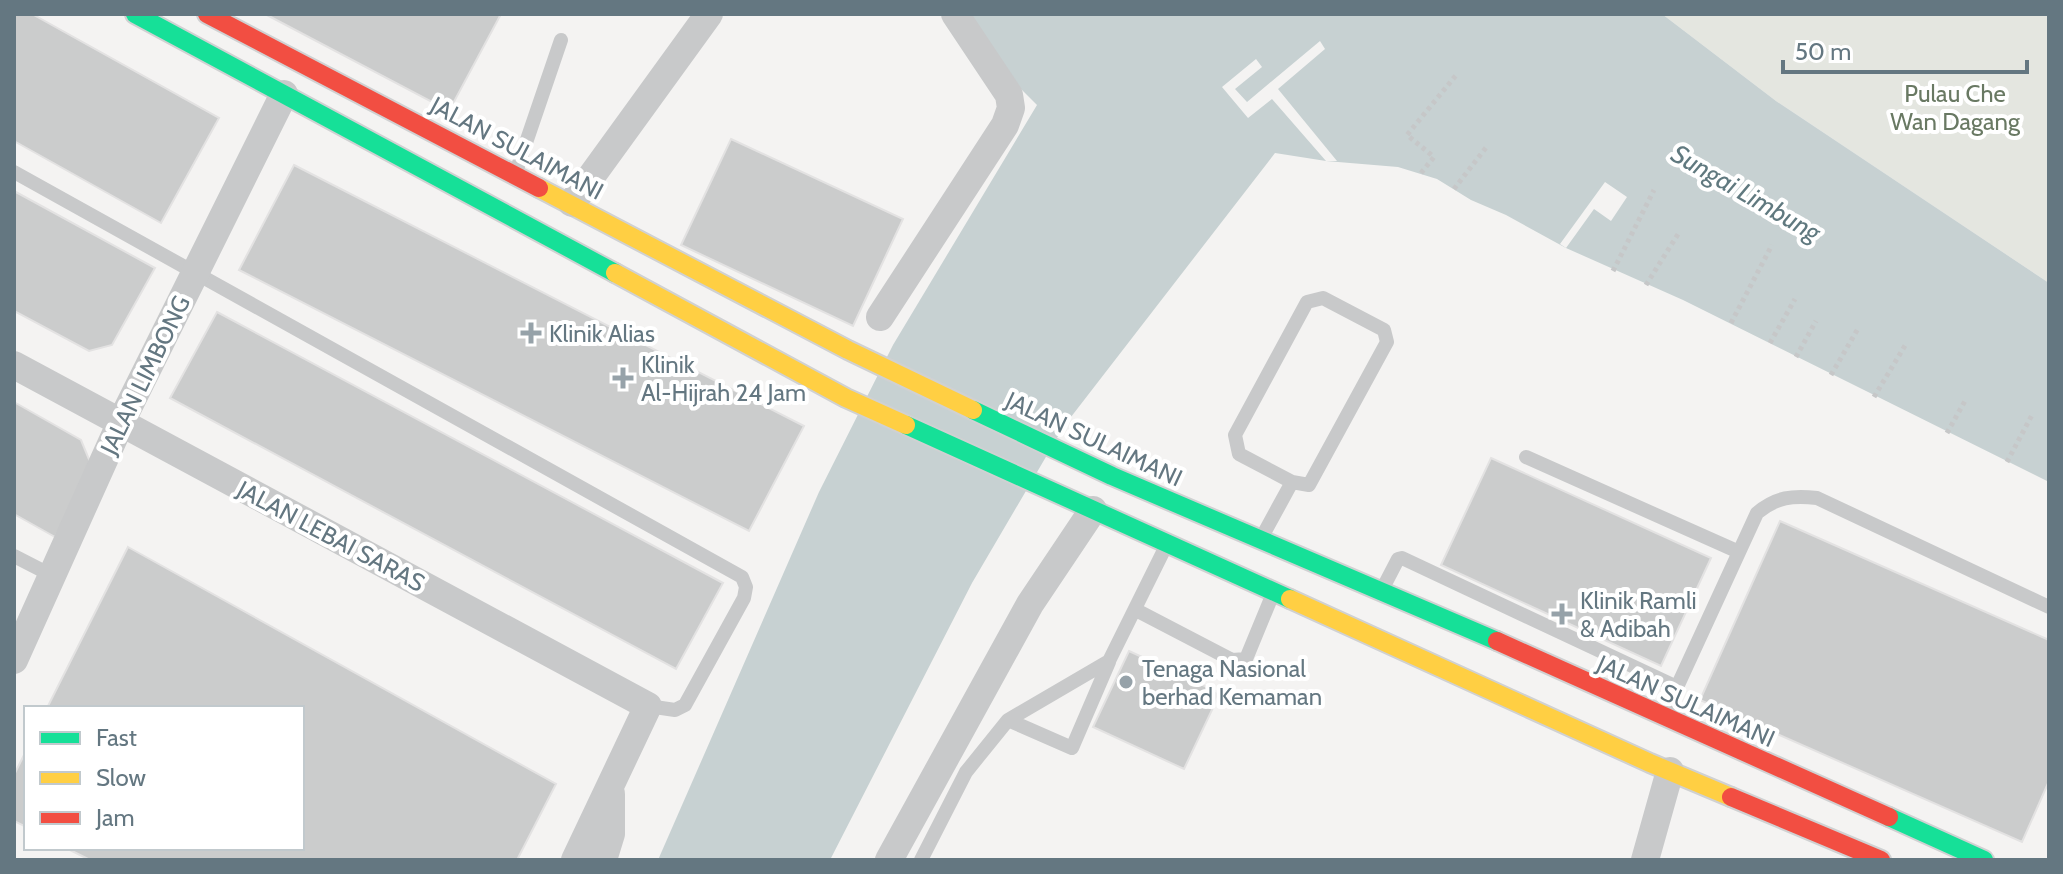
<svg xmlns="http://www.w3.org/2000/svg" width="2063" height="874" font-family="Cabin,sans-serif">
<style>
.green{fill:#e4e6e0}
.water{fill:#c7d1d2}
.pier{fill:#f4f3f2}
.building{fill:#cbcccc;stroke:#e3e2e2;stroke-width:2}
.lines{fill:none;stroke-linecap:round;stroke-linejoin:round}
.fast-casing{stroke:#d0d1d2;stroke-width:22}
.slow-casing{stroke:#d0d1d2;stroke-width:22}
.jam-casing{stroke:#d0d1d2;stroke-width:22}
.path{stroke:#c6c7c8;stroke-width:5;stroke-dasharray:4 4;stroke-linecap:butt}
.lane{stroke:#c8c9ca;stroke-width:14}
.street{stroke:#c8c9ca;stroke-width:28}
.fast{stroke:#16e098;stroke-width:18}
.slow{stroke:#ffcf43;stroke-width:18}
.jam{stroke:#f24e42;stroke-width:18}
.poi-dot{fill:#96a2a9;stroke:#fff;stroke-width:3}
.labels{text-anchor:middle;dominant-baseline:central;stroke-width:8;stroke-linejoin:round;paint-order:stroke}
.park-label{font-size:24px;fill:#697963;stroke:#fff}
.street-label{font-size:24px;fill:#647781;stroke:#fff}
.poi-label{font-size:24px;fill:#647781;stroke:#fff;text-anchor:start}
.water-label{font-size:26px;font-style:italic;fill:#60797f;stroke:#fff}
</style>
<rect width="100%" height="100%" fill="#f4f3f2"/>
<path class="green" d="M 1662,14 L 2049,14 L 2049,283 L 1776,101 Z"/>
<path class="water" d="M 969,14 L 1662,14 L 1776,101 L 2049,283 L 2049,482 L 1683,300 L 1566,248 L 1506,215 L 1471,200 L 1437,179 L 1398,167 L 1326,161 L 1275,153 L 1064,426 L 972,583 L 830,860 L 658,860 L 819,492 L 893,345 L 1037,105 L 1020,88 Z"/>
<path class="pier" d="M 1320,41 L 1325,49 L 1278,89 L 1337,161 L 1326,161 L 1272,99 L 1248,118 L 1222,87 L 1256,59 L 1262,67 L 1235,89 L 1247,102 Z
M 1605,182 L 1627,197 L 1611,221 L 1594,209 L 1566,248 L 1560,244 Z"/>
<path class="building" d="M 14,14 L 32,14 L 219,118 L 161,223 L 14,141 Z
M 265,14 L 501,14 L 449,111 Z
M 731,139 L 903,219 L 853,326 L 681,245 Z
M 294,165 L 804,426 L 749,531 L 239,270 Z
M 14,191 L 155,268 L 112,345 L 89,351 L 14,311 Z
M 217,312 L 723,583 L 676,669 L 170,398 Z
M 14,402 L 81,440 L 93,469 L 55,537 L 14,514 Z
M 1491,458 L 1711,558 L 1661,666 L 1441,565 Z
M 1780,521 L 2049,640 L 2049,781 L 2022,842 L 1700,700 Z
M 128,547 L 556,784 L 517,860 L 90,860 L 66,848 L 302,848 L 302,708 L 47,708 Z
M 1129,651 L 1220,693 L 1184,769 L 1093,727 Z
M 26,751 L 26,827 L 14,821 L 14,775 Z"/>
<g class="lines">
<g class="fast-casing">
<path id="fast" d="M 135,14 L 615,273
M 973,410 L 1112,476 L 1497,641
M 906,425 L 1290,599
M 1889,817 L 1984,860"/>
</g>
<g class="slow-casing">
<path id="slow" d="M 539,188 L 848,350 L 973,410
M 615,273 L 846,398 L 906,425
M 1290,599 L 1650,763 L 1731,797"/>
</g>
<g class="jam-casing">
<path id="jam" d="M 207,14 L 539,188
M 1497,641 L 1889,817
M 1731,797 L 1881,860"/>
</g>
<path class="path" d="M 1421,173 L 1434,157 L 1407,135 L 1457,74
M 1454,189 L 1488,145
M 1613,271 L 1654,190
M 1646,285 L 1680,231
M 1731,323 L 1772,245
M 1770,343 L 1795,299
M 1796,357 L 1816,321
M 1831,375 L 1859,327
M 1874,397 L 1906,344
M 1947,433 L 1965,401
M 2007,462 L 2032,415"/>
<path class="lane" d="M 14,172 L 742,577 L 746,587 L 744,598 L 685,705 L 675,710 L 648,706
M 516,172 L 561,40
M 1526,457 L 1739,552
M 1263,535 L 1292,482 L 1239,454 L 1235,435 L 1307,302 L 1323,298 L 1384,330 L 1387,342 L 1309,485 L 1292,482
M 14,556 L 53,576
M 1384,586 L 1398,559 L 1402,558 L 1677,687
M 1136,610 L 1232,660 L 1246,659 L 1272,596
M 1668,715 L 1677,687 L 1757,513 C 1776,497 1793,495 1817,498 L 2049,607
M 1008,720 L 1072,748 L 1109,662
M 921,860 L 966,772 L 1008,720 L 1109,661 L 1165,548"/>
<path class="street" d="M 572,203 L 709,14
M 880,317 L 1005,125 L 1011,108 L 1009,95 L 955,14
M 14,365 L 648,706 L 575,860
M 14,660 L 121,422 L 284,94
M 603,860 L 611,834 L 611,794
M 889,860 L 1030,604 L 1093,510
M 1645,860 L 1670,771"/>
<use href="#fast" class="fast"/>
<use href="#slow" class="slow"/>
<use href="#jam" class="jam"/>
</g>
<g class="poi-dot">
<path d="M527 321h8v8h8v8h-8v8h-8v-8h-8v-8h8z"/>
<path d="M619 366h8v8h8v8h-8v8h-8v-8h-8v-8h8z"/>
<path d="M1558 602h8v8h8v8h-8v8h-8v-8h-8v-8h8z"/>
<circle cx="1126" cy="682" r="8"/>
</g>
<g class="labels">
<g class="park-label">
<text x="1955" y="93">Pulau Che<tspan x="1955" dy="28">Wan Dagang</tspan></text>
</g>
<g class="street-label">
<text transform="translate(517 148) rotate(28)">JALAN SULAIMANI</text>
<text transform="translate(145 375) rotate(-64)">JALAN LIMBONG</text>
<text transform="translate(1094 439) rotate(25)">JALAN SULAIMANI</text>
<text transform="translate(331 536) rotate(28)">JALAN LEBAI SARAS</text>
<text transform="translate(1686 701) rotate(24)">JALAN SULAIMANI</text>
</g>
<g class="poi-label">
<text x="549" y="333">Klinik Alias</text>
<text x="641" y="364">Klinik<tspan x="641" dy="28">Al-Hijrah 24 Jam</tspan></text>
<text x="1580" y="600">Klinik Ramli<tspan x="1580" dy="28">&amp; Adibah</tspan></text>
<text x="1142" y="668">Tenaga Nasional<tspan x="1142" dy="28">berhad Kemaman</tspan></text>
</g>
<g class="water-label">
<text transform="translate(1746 193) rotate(30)">Sungai Limbung</text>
</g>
</g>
<rect width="2063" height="874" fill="none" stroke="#647781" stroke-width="32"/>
<rect x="24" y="706" width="280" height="144" fill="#ffffff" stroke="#c1c9cd" stroke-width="2"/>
<rect x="40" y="732" width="40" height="12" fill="#16e098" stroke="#c1c9cd" stroke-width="2"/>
<text x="96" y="746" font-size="24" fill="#647781">Fast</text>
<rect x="40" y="772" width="40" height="12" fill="#ffcf43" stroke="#c1c9cd" stroke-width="2"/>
<text x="96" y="786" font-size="24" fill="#647781">Slow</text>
<rect x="40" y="812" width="40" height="12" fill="#f24e42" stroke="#c1c9cd" stroke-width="2"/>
<text x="96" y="826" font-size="24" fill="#647781">Jam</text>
<path d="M1783 60v12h244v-12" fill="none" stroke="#647781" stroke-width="4"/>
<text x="1795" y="60" font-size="24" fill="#647781" stroke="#ffffff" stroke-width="6" paint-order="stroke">50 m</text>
</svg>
